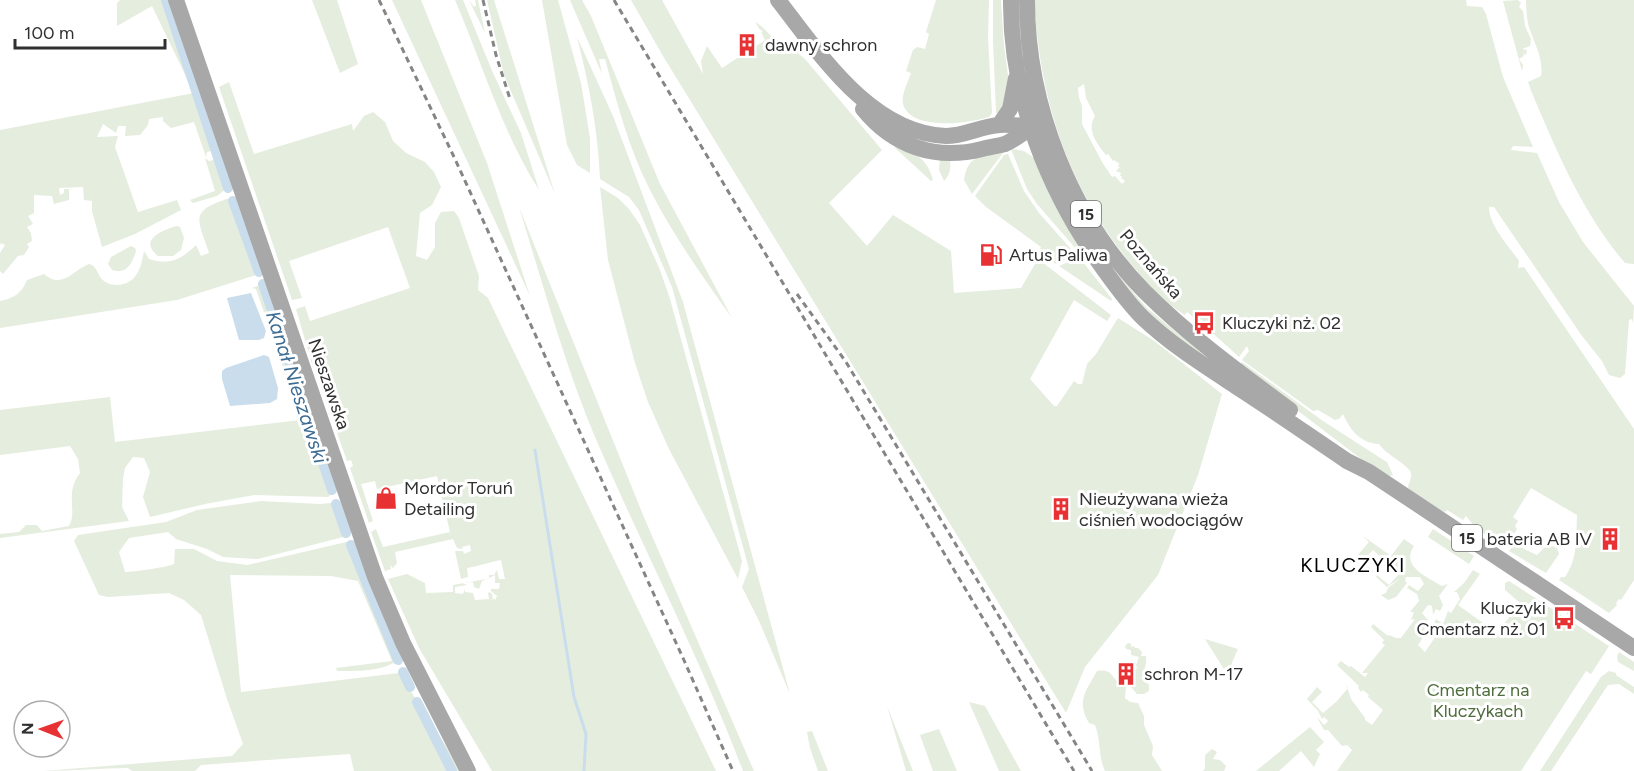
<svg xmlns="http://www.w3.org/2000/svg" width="1634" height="771" font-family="Figtree,sans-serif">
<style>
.green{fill:#e5edde;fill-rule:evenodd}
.water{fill:#cadded}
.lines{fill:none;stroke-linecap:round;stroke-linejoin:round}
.stream{stroke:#cadded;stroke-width:3}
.canal{stroke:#cadded;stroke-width:10}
.major{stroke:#a8a8a8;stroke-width:16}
.rail{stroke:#858585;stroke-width:3;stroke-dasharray:6 4.5;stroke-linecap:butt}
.labels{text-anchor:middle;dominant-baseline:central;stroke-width:6;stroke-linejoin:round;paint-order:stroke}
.shield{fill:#fff;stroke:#6e6e6e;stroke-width:1.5}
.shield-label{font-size:16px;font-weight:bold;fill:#303030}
.poi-label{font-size:18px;fill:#303030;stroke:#fff;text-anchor:start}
.street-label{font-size:18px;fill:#303030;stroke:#fff}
.park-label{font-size:18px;fill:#4f6c3c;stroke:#fff}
.water-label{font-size:20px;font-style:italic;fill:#3c6c93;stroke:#fff}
.neighbourhood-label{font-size:20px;letter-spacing:1.5px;fill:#000;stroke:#fff}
</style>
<rect width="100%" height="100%" fill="#fff"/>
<path class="green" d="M 120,0 L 171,0 L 219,144 L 218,149 L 207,152 L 206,157 L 194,122 L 171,128 L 163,121 L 163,117 L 149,119 L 148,125 L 140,135 L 125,136 L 126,126 L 118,126 L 116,133 L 103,124 L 97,137 L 118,136 L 115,147 L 138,212 L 177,200 L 181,210 L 135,234 L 102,247 L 92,211 L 92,201 L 84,200 L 83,187 L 59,188 L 60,195 L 64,193 L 64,189 L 69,189 L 69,200 L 54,204 L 52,196 L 34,195 L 34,213 L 28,216 L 33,224 L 27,227 L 31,233 L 32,241 L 27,244 L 29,247 L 24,255 L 18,256 L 3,274 L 0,271 L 0,253 L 5,245 L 1,243 L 0,245 L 0,130 L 194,93 L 152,6 L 117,26 L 117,3 Z
M 312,0 L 337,0 L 358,64 L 340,73 Z
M 392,0 L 421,0 L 487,163 L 530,296 Z
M 455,0 L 463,0 L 493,73 L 521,133 L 539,190 C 502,132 482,63 455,0 Z
M 469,0 L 474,7 L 476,5 L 475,0 L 478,0 L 485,33 Z
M 487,0 L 494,0 L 555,194 L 504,75 Z
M 542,0 L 558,0 L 581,83 L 590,138 L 590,173 L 577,165 L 567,145 Z
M 570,0 L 582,0 L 591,16 L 660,184 L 732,318 C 702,276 673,235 650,190 C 629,149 617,103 605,59 L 599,59 L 602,74 Z
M 631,0 L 662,0 L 703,74 L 701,61 L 707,46 L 722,68 L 765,40 L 762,34 L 762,30 L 760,30 L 755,22 C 766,28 772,39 782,46 C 790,50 798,52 805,59 L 882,150 L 829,203 L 867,246 L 893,215 L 951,251 L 954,293 L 1021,288 L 1038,259 L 1111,315 L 1107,321 L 1074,300 L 1030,379 L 1054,406 L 1057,406 L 1074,381 L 1078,384 L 1082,384 L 1087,364 L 1096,354 L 1118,318 L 1153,340 L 1222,394 L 1198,475 L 1158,575 L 1085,667 L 1066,713 L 663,56 Z
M 936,0 L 989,0 L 988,37 L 992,113 L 989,117 C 970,123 911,132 903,104 C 901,95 908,82 911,73 L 906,71 L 913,50 L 917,47 L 925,49 L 929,34 L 926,32 Z
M 993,0 L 1001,0 L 1004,46 L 1010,90 L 999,117 L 996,112 L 993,41 Z
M 1034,0 L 1466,0 L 1467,6 L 1482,7 L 1486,14 L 1503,77 L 1533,147 L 1513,146 L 1511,150 L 1537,153 L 1559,202 L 1583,242 L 1634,306 L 1633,324 L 1632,319 L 1629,320 L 1625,374 L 1620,378 L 1609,375 L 1602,361 L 1582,336 L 1494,207 L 1489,207 C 1489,226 1509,246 1519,261 L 1518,268 L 1524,267 L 1634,429 L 1634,580 L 1621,600 L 1619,599 L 1616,603 L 1617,605 L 1609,613 L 1559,580 L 1561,577 L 1565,577 C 1578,559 1576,537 1577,515 L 1531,488 L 1513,517 L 1518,521 L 1515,526 L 1517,529 L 1505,548 L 1476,528 L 1466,516 L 1463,520 L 1447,510 L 1445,512 C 1432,507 1414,501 1408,487 C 1409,482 1412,478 1411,473 C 1408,464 1386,455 1379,444 C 1360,443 1350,430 1343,414 L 1339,419 L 1335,420 L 1318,410 L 1313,411 L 1242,360 L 1249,351 L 1247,346 L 1239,357 L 1206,327 L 1206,325 L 1201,319 L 1198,321 L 1187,312 L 1185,315 C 1163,302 1148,285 1132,265 C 1067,187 1040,100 1034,0 ZM 1084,84 L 1086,98 L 1095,116 C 1086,130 1097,144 1106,155 L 1108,154 L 1113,161 L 1115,160 L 1116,162 L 1118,162 L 1119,165 L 1118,167 L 1120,167 L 1116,171 L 1121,173 L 1120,176 L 1122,176 L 1121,178 L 1125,181 L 1122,184 L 1115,176 L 1112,177 L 1102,162 L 1082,124 L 1082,106 L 1079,98 L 1078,88 Z
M 1518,0 L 1521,3 L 1519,7 L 1523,11 L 1525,26 L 1531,39 L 1530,46 L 1522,49 L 1527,50 L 1526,55 L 1523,53 L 1524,56 L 1519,59 L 1523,65 L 1522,71 L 1503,1 Z
M 1526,0 L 1634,0 L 1634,264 L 1625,263 C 1583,214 1557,152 1532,93 L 1528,82 L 1541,76 C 1544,58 1533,41 1528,24 C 1527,17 1526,8 1526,0 Z
M 577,37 L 613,116 L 683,302 L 790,694 L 759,621 L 742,587 L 749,569 L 672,287 L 639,210 L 629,197 L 600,179 C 598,130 589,84 577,37 Z
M 229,82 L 254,154 L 352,124 L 353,131 L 364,116 L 373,112 L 385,122 L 393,141 L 406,153 L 425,162 L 434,172 L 441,187 L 432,205 L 420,213 L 416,256 L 427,260 L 435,247 L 435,223 L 441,212 L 454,211 L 459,218 L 479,276 L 478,290 L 488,298 L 716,771 L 492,771 L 419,648 L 388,579 L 407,574 L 425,583 L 426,593 L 453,592 L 453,585 L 486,579 L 482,581 L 479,589 L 474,587 L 473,582 L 462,583 L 467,585 L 455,587 L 455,593 L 463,594 L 465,589 L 465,592 L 473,593 L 475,600 L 489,599 L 488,593 L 490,592 L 492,594 L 493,601 L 494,598 L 496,600 L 496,597 L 498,597 L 491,591 L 491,589 L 499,589 L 500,583 L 495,583 L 495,575 L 489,578 L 489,575 L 494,575 L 497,570 L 499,579 L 505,579 L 501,560 C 490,562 479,566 467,568 L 468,577 L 461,579 L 455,551 L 463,551 L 464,554 L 471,551 L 470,545 L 462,547 L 463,549 L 457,548 L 453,539 L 395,552 L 397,563 L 393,568 L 390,565 L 391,569 L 385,571 L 371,532 L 376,529 L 383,547 L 450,532 L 437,476 L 377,489 L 375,481 L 361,484 L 373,521 L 369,523 L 350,468 L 353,466 L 351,460 L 347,461 L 335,427 L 340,426 L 338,419 L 333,420 L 318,375 L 323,372 L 320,364 L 313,367 L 296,309 L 305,306 L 310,321 L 410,288 L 388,227 L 289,261 L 302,298 L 292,300 L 219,87 Z
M 894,147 C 913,150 928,159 933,180 L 931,181 Z
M 1011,149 L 1024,151 L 1034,158 L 1083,257 L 1037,204 L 1027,189 Z
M 1003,153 L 972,194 L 964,180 C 968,154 981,157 1003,153 Z
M 1008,154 L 1024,191 L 1039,213 L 1071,249 L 1071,257 L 1056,264 L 1039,252 L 1041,247 L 986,207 L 975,196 L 1004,155 Z
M 205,158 L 209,161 L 222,158 L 231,179 L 231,185 L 217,196 L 193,203 L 190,200 L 215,191 Z
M 940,159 L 950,160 C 951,168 950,175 944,181 L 939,170 Z
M 600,187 L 618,198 L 629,209 L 640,225 L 660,270 L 670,299 L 742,561 L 738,579 L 669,449 L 648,402 L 635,363 L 608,260 Z
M 230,198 L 237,200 L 261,272 L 259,274 L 177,300 L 0,328 L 0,301 C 14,298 21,294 27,280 L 44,274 C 62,290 73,270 89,264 C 98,266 97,276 104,281 C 108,284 113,285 117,285 C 137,284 141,268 144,251 L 149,259 C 169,266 182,259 196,245 L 201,256 L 209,253 C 198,219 188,211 230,198 Z
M 519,207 L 643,515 L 754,771 L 743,771 C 700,657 643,549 595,437 C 564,363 543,284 519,207 Z
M 177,226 L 180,227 L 184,238 L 181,250 L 173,256 L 158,256 C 138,240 162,230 177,226 Z
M 131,246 L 135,248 L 136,251 C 132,263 127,275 112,270 L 108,264 L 111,257 Z
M 1101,255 L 1147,308 L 1175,331 L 1228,368 L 1223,373 L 1175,339 L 1139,304 Z
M 1073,260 L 1083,262 L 1112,299 L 1111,301 L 1059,266 Z
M 266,283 L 303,391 L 293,396 L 256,289 L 252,288 Z
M 1242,362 L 1323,421 L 1382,459 L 1387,462 L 1393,475 L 1388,476 L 1388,474 L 1386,475 L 1369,465 L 1239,366 Z
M 110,397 L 115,442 L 300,420 L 295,403 L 300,401 L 308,401 L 337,486 L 336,490 L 328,497 L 254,495 L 205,504 L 150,517 L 143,497 L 150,472 L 144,458 L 133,457 L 125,468 L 123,479 L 122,507 L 129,521 L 0,538 L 0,534 L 19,532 L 26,525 L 37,525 L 42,531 L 69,526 C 78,511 64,494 80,473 L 78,459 L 70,446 L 0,455 L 0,410 Z
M 261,501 L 320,504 L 342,502 L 354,530 L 343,537 L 258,559 L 223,557 L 207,549 L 176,539 L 168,532 L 129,538 L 119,552 L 125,572 C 133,572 169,567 174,564 L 175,549 L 194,549 L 217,561 L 247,565 L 355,540 L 403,656 C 388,672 358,671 337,671 L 336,668 L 392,661 L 358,581 L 331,576 L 230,575 L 241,692 L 399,673 L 462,771 L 354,771 L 350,754 L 201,765 L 195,771 L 132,771 L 128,768 C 101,768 72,771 43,771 L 232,756 L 243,744 L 227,699 L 201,615 L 184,600 L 169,593 L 108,597 L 99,595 L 74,541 L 78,535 L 166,522 L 197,510 Z
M 1433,529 L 1474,556 L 1469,564 L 1428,537 Z
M 1363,536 L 1391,556 L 1404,539 L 1414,546 C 1400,566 1427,577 1442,586 L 1448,584 L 1439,596 L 1443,605 L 1440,611 L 1436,609 L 1433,615 L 1432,606 L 1428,605 L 1422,613 L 1428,620 L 1424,626 L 1425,634 L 1418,645 L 1425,652 L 1438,633 L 1442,625 L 1438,623 L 1430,635 L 1431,636 L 1428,638 L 1436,619 L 1443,624 L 1448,611 L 1451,613 L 1460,599 L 1457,592 L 1454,592 L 1464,583 L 1473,570 L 1480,574 L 1458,605 L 1497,633 L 1520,603 L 1505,590 L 1505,583 L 1509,581 L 1609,646 L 1591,674 L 1586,671 L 1521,771 L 1337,771 L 1352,750 L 1347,745 L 1342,746 L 1328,730 L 1324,730 L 1317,717 L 1324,725 L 1328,721 L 1324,717 L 1322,719 L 1318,711 L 1307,699 L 1317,687 L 1322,692 L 1312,702 L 1323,713 L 1337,701 L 1348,688 L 1346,684 L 1351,699 L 1365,718 L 1365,720 L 1372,725 L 1383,710 L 1368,697 L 1369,695 L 1363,690 L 1361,692 L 1358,688 L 1359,686 L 1337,665 L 1341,661 L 1349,667 L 1351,666 L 1365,677 L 1368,673 L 1362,673 L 1385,645 L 1382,643 L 1384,640 L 1371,627 L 1373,624 L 1388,636 L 1389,635 L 1396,638 L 1401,638 L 1415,619 L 1411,620 L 1414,612 L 1410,612 L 1419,601 L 1417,594 L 1407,588 L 1409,585 L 1418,591 L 1424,584 L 1420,577 L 1406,577 L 1405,581 L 1407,583 L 1396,597 L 1388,600 L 1381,595 L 1386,593 L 1388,588 L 1401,578 L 1387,587 L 1376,577 L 1377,575 L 1389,585 L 1399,574 L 1393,568 L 1395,565 L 1392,563 L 1390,566 L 1373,550 L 1363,561 L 1373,571 L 1372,572 L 1357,556 L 1369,542 Z
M 1550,545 L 1557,548 L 1559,554 L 1546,573 L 1509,551 L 1513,546 L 1520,547 L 1537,555 L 1545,547 Z
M 1205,639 L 1238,649 L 1227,674 Z
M 1128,643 L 1131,644 L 1131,647 L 1134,646 L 1135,648 L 1138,648 L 1142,652 L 1141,656 L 1146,656 C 1148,668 1138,676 1149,685 L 1149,691 L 1144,694 L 1137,694 L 1131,687 L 1134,675 L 1126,687 L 1125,698 L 1130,702 L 1138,703 L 1144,716 L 1144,725 L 1153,746 L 1152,755 L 1162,771 L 1105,771 C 1098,756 1101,740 1095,725 L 1089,723 C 1076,701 1086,691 1097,671 C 1114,668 1110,679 1123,685 L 1137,668 L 1136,665 L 1139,657 L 1131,655 L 1131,650 L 1126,649 L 1125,646 Z
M 1619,652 L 1634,662 L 1634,671 L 1618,662 L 1617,656 Z
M 1609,671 L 1616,673 L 1616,675 L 1634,687 L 1634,694 L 1619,684 L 1608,685 L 1551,771 L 1540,771 L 1601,677 Z
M 969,702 L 985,706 L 1021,771 L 999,771 Z
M 887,706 L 913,771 L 906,771 Z
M 1310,727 L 1324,742 L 1316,750 L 1320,754 L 1314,767 L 1301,751 L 1279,771 L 1256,771 Z
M 939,729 L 957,771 L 933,771 L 920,735 Z
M 812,731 L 828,771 L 818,771 L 810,748 L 807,732 Z
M 1212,749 L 1217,752 L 1213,759 L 1220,760 L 1226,766 L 1224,771 L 1203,771 L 1205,768 L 1205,755 Z"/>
<path class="water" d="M 251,293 L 266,331 L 264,338 L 259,340 L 239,340 L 227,298 Z
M 264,355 L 269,357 L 278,388 L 277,399 L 270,403 L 230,406 L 222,379 L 222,371 L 226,368 Z"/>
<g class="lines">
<path class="stream" d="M 535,450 L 574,697 L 586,734 L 584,771"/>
<path class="canal" d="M 166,0 L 228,188
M 233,201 L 259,272
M 263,284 L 332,490
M 336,504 L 346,533
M 351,545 L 398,660
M 403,672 L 410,687
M 417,702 L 452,771"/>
<path class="major" d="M 176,0 L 375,577 L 403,643 L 468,771
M 778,0 C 820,54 871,133 946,136 C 965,136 981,126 1000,125 C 1010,124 1021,126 1032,127
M 1011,0 C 1010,97 1048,193 1105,271 C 1116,286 1128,303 1142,317 C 1170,344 1205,366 1237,387 C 1274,411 1310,436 1347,461 L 1369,472 L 1634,648
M 1027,0 C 1027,106 1071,217 1145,292 C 1189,336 1240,373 1290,410
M 863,109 C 893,146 935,161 982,149 C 990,147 998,146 1005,144 C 1015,140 1023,132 1033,127
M 999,125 L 1010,109 L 1016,78"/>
<path class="rail" d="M 379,0 L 455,159 L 683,658 L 733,771
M 483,0 L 496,55 L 510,99
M 614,0 L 1074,771
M 797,294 L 846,362 L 1092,771"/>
</g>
<defs>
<g id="building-bare" transform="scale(1.8)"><path d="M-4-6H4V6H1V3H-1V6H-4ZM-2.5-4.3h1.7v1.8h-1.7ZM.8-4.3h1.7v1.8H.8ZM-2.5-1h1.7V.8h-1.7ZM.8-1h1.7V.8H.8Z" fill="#e73133" stroke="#fff" stroke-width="2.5" paint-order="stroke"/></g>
<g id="fuel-bare" transform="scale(1.8)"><path d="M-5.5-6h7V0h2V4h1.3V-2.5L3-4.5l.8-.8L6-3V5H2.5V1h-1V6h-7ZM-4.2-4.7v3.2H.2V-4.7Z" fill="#e73133" stroke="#fff" stroke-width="2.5" paint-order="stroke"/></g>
<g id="bus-bare" transform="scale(1.8)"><path d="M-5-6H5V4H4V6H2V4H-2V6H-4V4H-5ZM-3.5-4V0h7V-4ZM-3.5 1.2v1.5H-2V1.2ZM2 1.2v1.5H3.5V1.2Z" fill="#e73133" stroke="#fff" stroke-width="2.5" paint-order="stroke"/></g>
<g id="shop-bare" transform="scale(1.8)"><path d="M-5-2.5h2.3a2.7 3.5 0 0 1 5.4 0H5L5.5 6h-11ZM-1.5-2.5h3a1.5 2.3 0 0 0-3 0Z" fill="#e73133" stroke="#fff" stroke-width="2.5" paint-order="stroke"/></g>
</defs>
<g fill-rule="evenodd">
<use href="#building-bare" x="747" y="45"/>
<use href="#fuel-bare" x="991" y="255"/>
<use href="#bus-bare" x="1204" y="323"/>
<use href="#shop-bare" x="386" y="498"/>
<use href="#building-bare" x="1061" y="509"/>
<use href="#building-bare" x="1610" y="539"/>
<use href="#bus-bare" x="1564" y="618"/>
<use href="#building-bare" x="1126" y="674"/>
</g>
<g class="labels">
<g class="shield">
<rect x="1071" y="201" width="30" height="26" rx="4.5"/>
<rect x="1452" y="525" width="30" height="26" rx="4.5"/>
</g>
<g class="shield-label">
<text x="1086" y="214">15</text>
<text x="1467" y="538">15</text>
</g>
<g class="poi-label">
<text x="765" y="45">dawny schron</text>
<text x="1009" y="255">Artus Paliwa</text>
<text x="1222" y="323">Kluczyki nż. 02</text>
<text x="404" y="488">Mordor Toruń<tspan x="404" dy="21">Detailing</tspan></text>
<text x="1079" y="499">Nieużywana wieża<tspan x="1079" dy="21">ciśnień wodociągów</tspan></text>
<text x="1592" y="539" text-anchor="end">bateria AB IV</text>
<text x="1546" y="608" text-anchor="end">Kluczyki<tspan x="1546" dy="21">Cmentarz nż. 01</tspan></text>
<text x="1144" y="674">schron M-17</text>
</g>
<g class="street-label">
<text transform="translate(1151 264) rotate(49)">Poznańska</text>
<text transform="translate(329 384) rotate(71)">Nieszawska</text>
</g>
<g class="park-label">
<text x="1478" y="690">Cmentarz na<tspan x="1478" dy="21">Kluczykach</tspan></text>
</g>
<g class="water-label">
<text transform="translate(297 387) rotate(72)">Kanał Nieszawski</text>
</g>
<g class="neighbourhood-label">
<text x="1353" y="565">KLUCZYKI</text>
</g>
</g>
<g transform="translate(42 729) rotate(271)"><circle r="28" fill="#ffffff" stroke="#acacac" stroke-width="1.5"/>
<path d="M0-4.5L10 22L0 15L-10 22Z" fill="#e73133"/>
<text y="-9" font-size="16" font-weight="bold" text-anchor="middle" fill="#303030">N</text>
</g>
<path d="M15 39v9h150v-9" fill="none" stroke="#303030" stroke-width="3"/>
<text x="24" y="39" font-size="18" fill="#303030" stroke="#ffffff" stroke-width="4.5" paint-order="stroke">100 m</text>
</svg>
